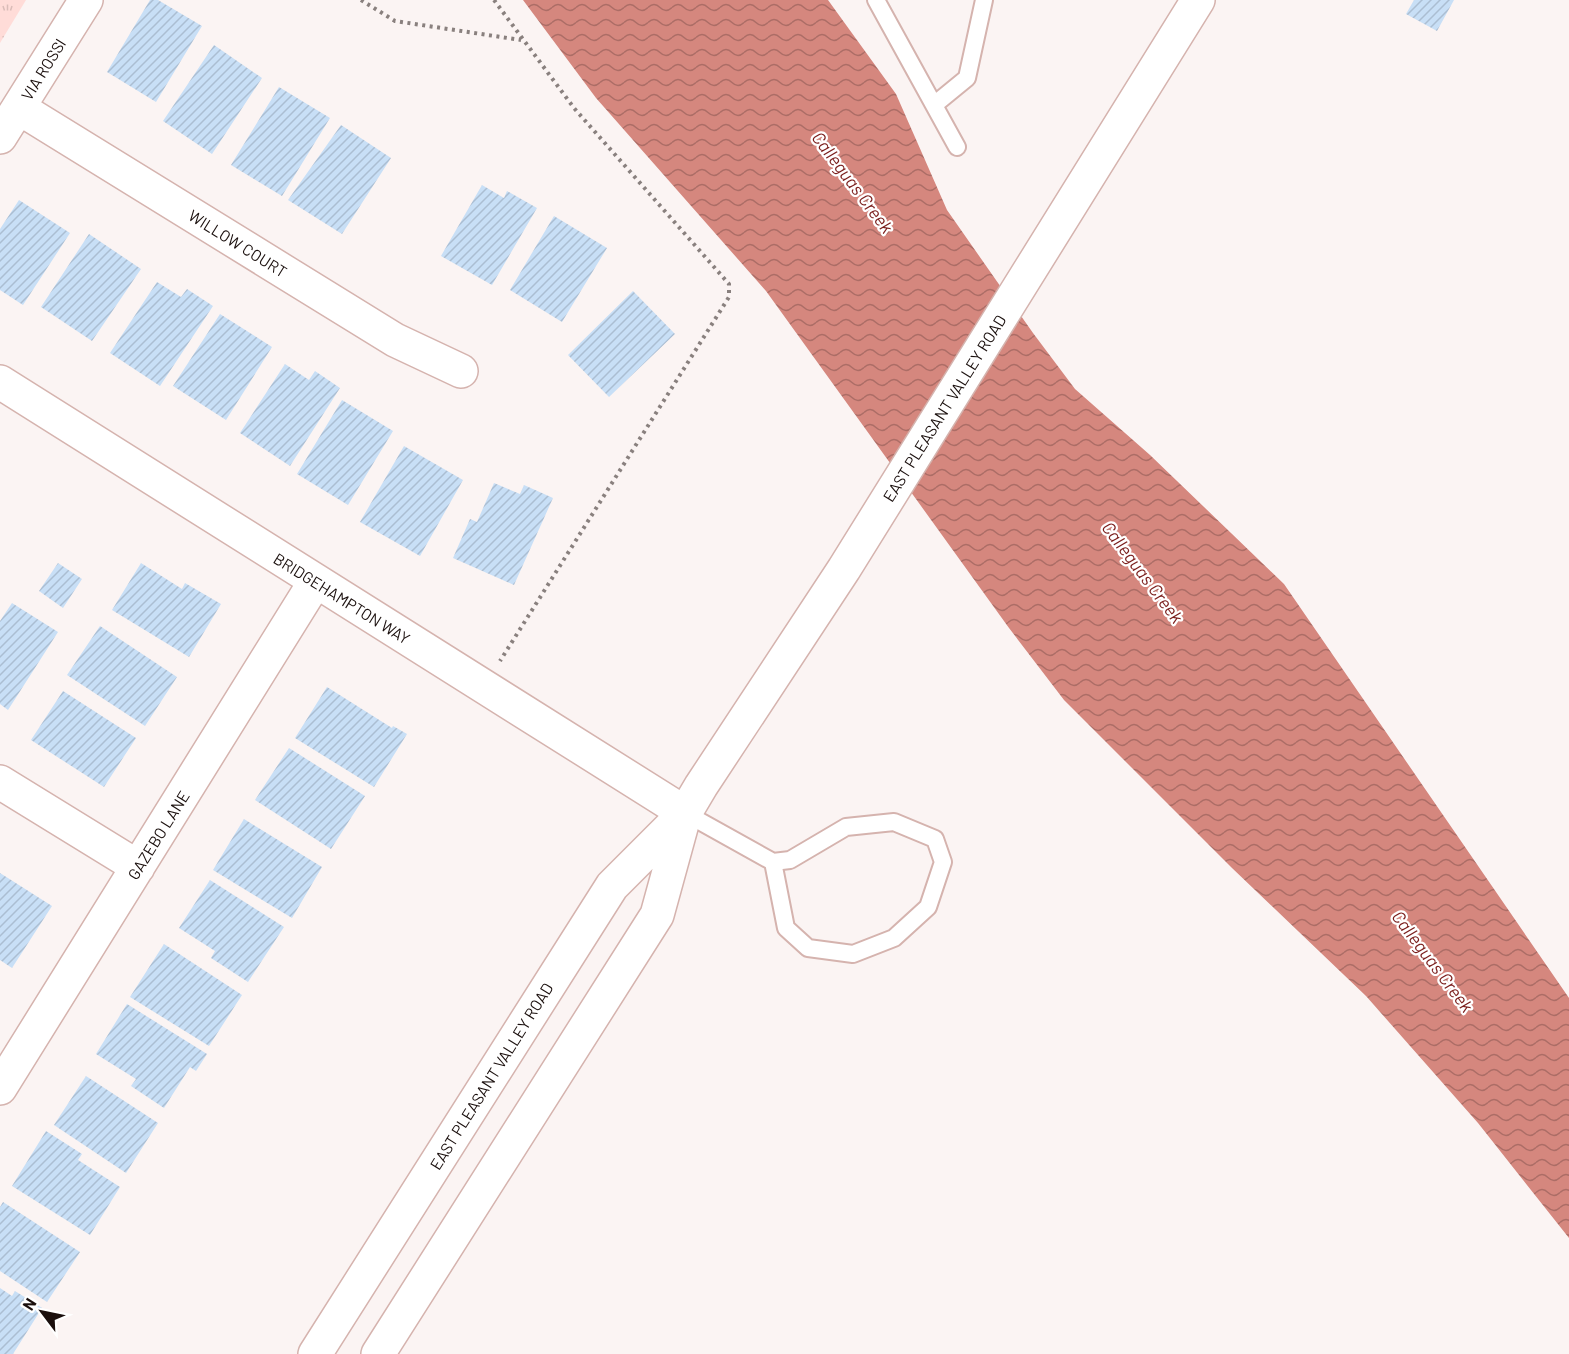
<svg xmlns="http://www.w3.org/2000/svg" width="1569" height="1354" font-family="Barlow,sans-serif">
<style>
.grass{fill:url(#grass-tufts)}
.water{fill:url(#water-waves)}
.building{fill:url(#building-hatch)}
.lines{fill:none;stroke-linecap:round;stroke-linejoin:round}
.lane-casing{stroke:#d5b3ae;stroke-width:20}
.street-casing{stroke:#d5b3ae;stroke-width:36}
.secondary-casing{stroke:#d5b3ae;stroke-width:36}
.path{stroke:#89807e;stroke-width:4;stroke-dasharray:3 4.5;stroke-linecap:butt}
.lane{stroke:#fff;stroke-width:16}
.street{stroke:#fff;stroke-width:33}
.secondary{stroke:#fff;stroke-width:33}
.labels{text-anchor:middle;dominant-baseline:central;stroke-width:4.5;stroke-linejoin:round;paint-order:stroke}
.street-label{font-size:16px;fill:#1a0f0d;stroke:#fff}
.water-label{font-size:18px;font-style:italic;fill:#7a1d1b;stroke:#fff}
</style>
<defs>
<pattern id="grass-tufts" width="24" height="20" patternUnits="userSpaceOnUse" patternTransform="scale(1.5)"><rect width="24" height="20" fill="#ffdcd8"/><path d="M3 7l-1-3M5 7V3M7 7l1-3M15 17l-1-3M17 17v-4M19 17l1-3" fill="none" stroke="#dabcb8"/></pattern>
<pattern id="water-waves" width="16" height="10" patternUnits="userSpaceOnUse" patternTransform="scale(1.5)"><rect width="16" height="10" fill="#d5877e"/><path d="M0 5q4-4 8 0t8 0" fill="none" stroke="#ac6d66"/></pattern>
<pattern id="building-hatch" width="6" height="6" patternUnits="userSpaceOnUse" patternTransform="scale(1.5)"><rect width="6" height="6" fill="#c8dff6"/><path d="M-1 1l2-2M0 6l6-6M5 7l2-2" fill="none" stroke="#abbed2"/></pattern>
</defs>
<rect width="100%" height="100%" fill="#fbf4f3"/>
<path class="grass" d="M 0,0 L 26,0 L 0,43 Z"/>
<path class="water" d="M 523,0 L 828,0 L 896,94 L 947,210 L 1033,333 L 1075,389 L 1150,455 L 1284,584 L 1569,998 L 1569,1238 L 1478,1123 L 1366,996 L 1232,868 L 1064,700 L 1009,628 L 766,291 L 596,98 Z"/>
<path class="building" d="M 150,0 L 158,0 L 202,26 L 156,102 L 107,72 Z
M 1414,0 L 1454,0 L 1437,31 L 1406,14 Z
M 214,45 L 262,78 L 212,154 L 163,121 Z
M 279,87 L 330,118 L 282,196 L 231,165 Z
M 341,125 L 391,158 L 342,234 L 288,200 Z
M 482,185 L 504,198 L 507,191 L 537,208 L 492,285 L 441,256 Z
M 19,200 L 70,233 L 23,305 L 0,290 L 0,229 Z
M 554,216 L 607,248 L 562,322 L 510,290 Z
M 89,234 L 141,269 L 92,341 L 41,307 Z
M 157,282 L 181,297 L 187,289 L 213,306 L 160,386 L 110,353 Z
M 633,291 L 675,334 L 609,397 L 568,355 Z
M 220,314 L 272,347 L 226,420 L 173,386 Z
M 285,364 L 309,380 L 315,371 L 340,388 L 290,466 L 240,433 Z
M 342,400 L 393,431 L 348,505 L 297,474 Z
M 404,446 L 463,480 L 420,556 L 360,522 Z
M 494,483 L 520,494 L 524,485 L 553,498 L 514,585 L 453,558 L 470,519 L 477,522 Z
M 58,563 L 82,579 L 63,608 L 39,591 Z
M 141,563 L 182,589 L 185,583 L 221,604 L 189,657 L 112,610 Z
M 12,603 L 58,632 L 8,710 L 0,704 L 0,621 Z
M 100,626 L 177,677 L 145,726 L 67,675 Z
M 327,687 L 392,728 L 393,726 L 407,734 L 374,787 L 295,738 Z
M 63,691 L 136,738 L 104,787 L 31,740 Z
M 289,748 L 365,796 L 331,849 L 255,800 Z
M 244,819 L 322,867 L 292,918 L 213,870 Z
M 0,873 L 52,906 L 12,968 L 0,960 Z
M 210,880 L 284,927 L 248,982 L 211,958 L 215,951 L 179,928 Z
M 164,944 L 242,995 L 209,1046 L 130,997 Z
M 127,1004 L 207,1054 L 196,1071 L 190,1067 L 164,1108 L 131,1086 L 136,1079 L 96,1054 Z
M 86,1076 L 158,1123 L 126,1173 L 54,1125 Z
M 46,1131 L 82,1154 L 78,1160 L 120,1187 L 90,1235 L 12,1186 Z
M 3,1202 L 80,1252 L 47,1302 L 0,1271 L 0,1207 Z
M 0,1288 L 12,1296 L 15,1291 L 42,1308 L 13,1354 L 0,1354 Z"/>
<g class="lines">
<g class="lane-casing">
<path id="lane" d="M 876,0 L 957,147
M 934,105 L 967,78 L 984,0
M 685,813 L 773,862 L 790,860 L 846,827 L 894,822 L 935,839 L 943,862 L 928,907 L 894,938 L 853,954 L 808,948 L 786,928 L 773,862"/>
</g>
<g class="street-casing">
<path id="street" d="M 19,108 L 395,340 L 461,371
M 0,137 L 86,0
M 0,382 L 685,813
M 0,782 L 138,867
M 0,1088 L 315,582"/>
</g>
<g class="secondary-casing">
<path id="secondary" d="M 315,1354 L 612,886 L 684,814
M 378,1354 L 657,915 L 685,813 L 701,786 L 844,569 L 1198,0"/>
</g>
<path class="path" d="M 361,0 L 395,21 L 521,40
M 494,0 L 574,108 L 729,284 L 729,297 L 500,661"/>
<use href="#lane" class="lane"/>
<use href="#street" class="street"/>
<use href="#secondary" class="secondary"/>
</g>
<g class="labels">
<g class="street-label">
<text transform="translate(43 69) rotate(-58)">VIA ROSSI</text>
<text transform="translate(238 243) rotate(32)">WILLOW COURT</text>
<text transform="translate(944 408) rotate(-58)">EAST PLEASANT VALLEY ROAD</text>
<text transform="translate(342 598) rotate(32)">BRIDGEHAMPTON WAY</text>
<text transform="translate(158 835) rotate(-58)">GAZEBO LANE</text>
<text transform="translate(491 1076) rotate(-58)">EAST PLEASANT VALLEY ROAD</text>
</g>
<g class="water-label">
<text transform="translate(853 182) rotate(53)">Calleguas Creek</text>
<text transform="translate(1143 572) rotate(53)">Calleguas Creek</text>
<text transform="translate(1433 961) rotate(53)">Calleguas Creek</text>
</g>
</g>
<g transform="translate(42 1312) rotate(302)" stroke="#ffffff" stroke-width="4.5" paint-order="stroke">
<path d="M0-4.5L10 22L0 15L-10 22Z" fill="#1a0f0d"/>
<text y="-9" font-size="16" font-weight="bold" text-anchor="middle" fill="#1a0f0d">N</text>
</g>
</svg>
